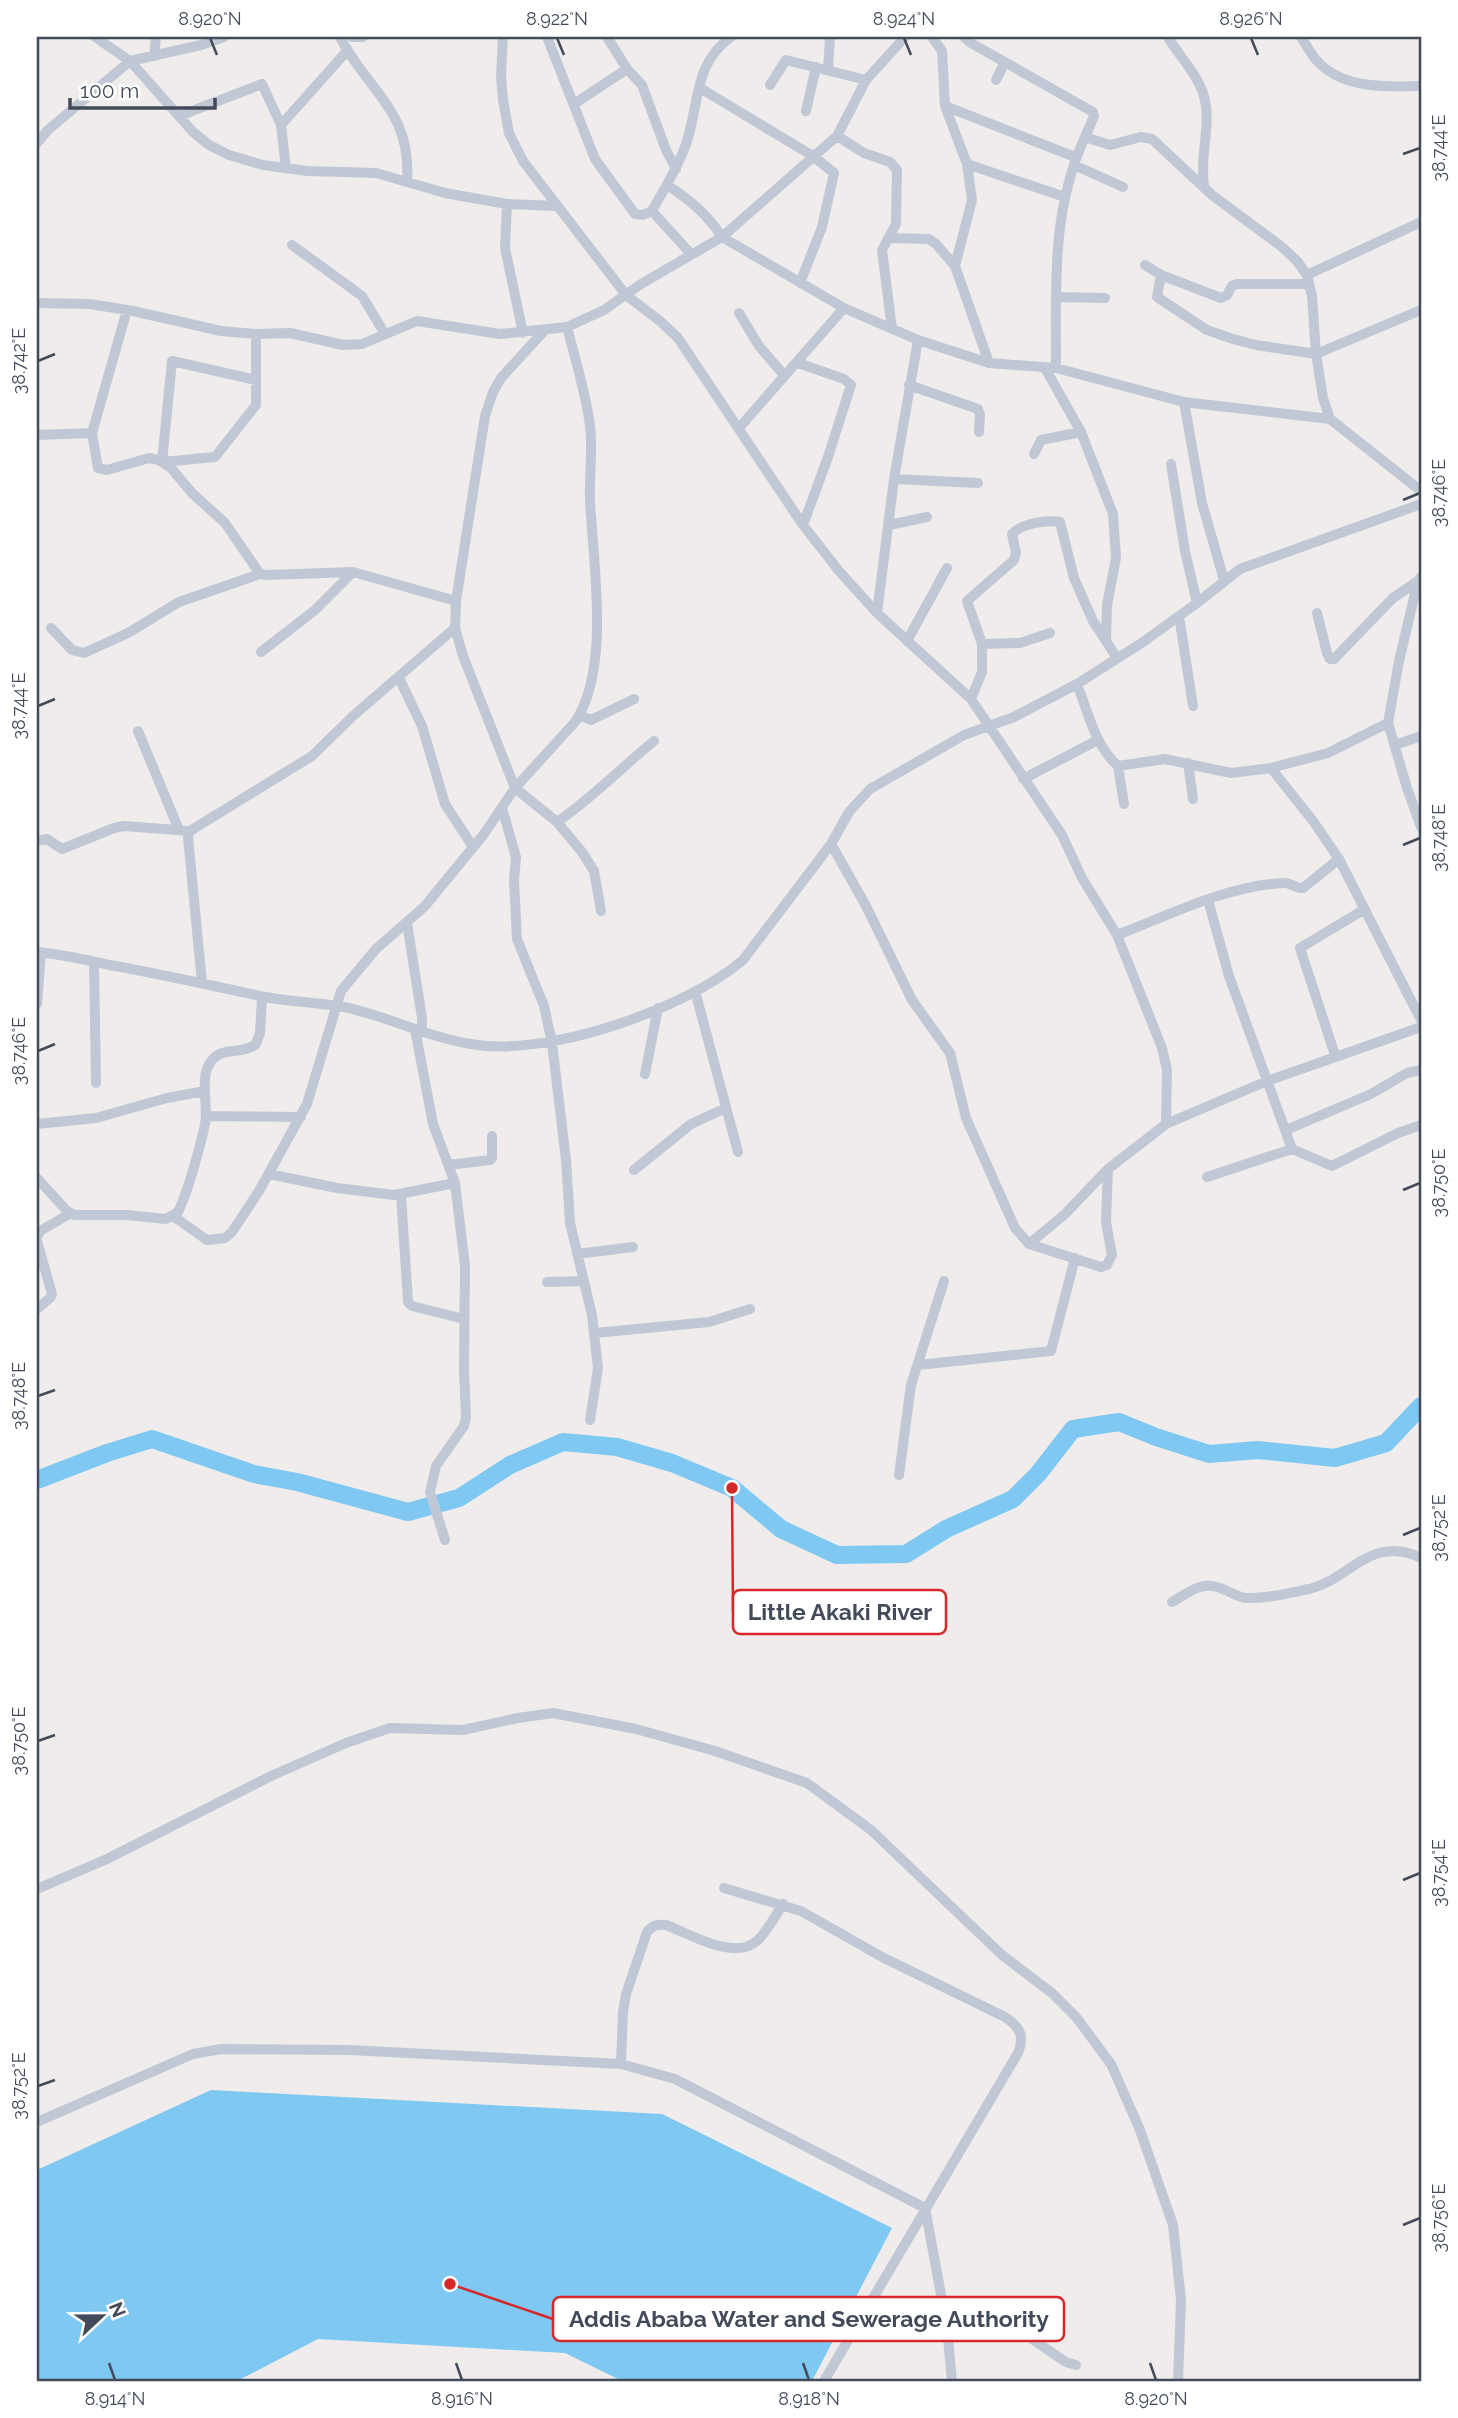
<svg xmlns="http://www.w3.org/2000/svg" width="1458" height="2418" font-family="Raleway,sans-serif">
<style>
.water{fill:#7ec8f2}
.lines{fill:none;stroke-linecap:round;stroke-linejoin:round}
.river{stroke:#7ec8f2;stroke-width:18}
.minor{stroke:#c0c8d5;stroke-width:10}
.ticks{fill:none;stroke:#434b5a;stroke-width:2.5}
.leader{fill:none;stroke:#d62828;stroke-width:2.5}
.callout-dot{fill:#d62828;stroke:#fff;stroke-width:2.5}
.callout{fill:#fff;stroke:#d62828;stroke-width:2.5}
.callout-label{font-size:23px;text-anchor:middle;font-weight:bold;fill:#434b5a}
.neatline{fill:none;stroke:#434b5a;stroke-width:2.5}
.ticks-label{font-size:18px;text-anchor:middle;fill:#434b5a}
</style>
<rect width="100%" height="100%" fill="#efeceb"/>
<path class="water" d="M 211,2090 L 662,2114 L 892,2228 L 812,2381 L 622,2381 L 565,2353 L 318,2339 L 237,2381 L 37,2381 L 37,2170 Z"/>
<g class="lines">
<path class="river" d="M 37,1480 L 107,1453 L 152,1439 L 254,1474 L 297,1482 L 408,1512 L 459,1498 L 510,1465 L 563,1442 L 617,1447 L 672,1463 L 732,1488 L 781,1529 L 837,1555 L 906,1554 L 946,1529 L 1013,1499 L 1038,1474 L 1073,1429 L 1119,1422 L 1156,1437 L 1209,1454 L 1258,1450 L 1335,1458 L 1386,1443 L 1421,1406"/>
<path class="minor" d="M 95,37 L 130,61 L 193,132 L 209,145 L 229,155 L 263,165 L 307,171 L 376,173 L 445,193 L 507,204 L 556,206
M 340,37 C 368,92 412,110 407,182
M 352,37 L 363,37
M 503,37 L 501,75 L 503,100 L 509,133 L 523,161 L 626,295 L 660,321 L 678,338 L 803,525 L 839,571 L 877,613 L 971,699 L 1062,835 L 1082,878 L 1117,935 L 1162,1048 L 1167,1070 L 1166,1124 L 1267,1081 L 1421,1027
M 547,37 L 595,159 L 635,214 L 643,215 L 652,211 L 691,254
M 607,37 L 627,69 L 642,85 L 666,150 L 676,169
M 932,37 L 942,51 L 945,106 L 967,164 L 972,200 L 955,266 L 989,363
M 964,37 L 971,43 L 1093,112 L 1094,116 L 1085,137
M 1168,37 C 1178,55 1196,72 1203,93 C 1213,123 1199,154 1204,185
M 1301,37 C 1307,46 1312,57 1320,64 C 1346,89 1388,87 1421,86
M 154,56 L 156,37
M 828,70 L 830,37
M 996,80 L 1005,62
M 770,85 L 786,60 L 866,80
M 700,88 L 813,156 L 834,173 L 822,227 L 800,283
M 574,104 L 627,69
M 945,106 L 1075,157
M 806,111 L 816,67
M 179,116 L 262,84 L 281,125 L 286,168
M 281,125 L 347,51
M 837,136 L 864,153 L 890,162 L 897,170 L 896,224 L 882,250 L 892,329
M 37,143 L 48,130 L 130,61 L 201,45 L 224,37
M 967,164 L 1065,197
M 1074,165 L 1123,187
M 667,185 C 690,200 707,214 722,237 L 844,308 L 918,340 L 989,363 L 1056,368 L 1184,402 L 1330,419
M 507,204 L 505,248 L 523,333
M 652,211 C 664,189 678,168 686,144 C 700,103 693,64 731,37
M 888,238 L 929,239 L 936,244 L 955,266
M 292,245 L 362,296 L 385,334
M 1145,265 L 1161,275 L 1221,298 L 1227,295 L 1232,286 L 1237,284 L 1309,284
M 1161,275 L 1157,297 L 1207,330 L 1233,339 L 1256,345 L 1316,354 L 1421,310
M 1307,275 L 1421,222
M 1056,297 L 1105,298
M 37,303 L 90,304 L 133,311 L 221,331 L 256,334 L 290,333 L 343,345 L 362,344 L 417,321 L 500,334 L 567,327 L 604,310 L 641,284 L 722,237 L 837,136 L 866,80 L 905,37
M 127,310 L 92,433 L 98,468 L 107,470 L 149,458 L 159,460 L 171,468 L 192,493 L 225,523 L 260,574
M 739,313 L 759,346 L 784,375
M 544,331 L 501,378 L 493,392 L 485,416 L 456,601 L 455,628 L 463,656 L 515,788 L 557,822 L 582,852 L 594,871 L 601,911
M 798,363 L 844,379 L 851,385 L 828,457 L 803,525
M 1045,368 L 1081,432 L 1113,514 L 1116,558 L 1107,605 L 1106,639
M 1056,368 C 1056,289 1051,210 1085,137 L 1110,145 L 1141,137 L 1152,139 L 1212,195 L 1282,247 L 1297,261 L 1307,275 L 1312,296 L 1316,354 L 1323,398 L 1330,419 L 1421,491
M 256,380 L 172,361 L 162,462 L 215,457 L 256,405 L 256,334
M 909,385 L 978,409 L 980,415 L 979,432
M 1184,402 L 1202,503 L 1224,580
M 739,428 L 844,308
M 37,435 L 92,433
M 1034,454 L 1041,440 L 1081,432
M 1171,464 L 1185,551 L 1197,603
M 894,479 L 978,483
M 889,525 L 927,517
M 1421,577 L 1418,581 L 1399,661 L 1388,723 L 1407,788 L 1421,827
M 877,613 L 894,479 L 918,340
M 1317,613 L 1327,653 L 1330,659 L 1334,659 L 1393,598 L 1418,581
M 1179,616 L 1193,706
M 51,628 L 72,650 L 84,653 L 128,633 L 179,602 L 260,574 L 267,575 L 353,572 L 456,601
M 907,641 L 947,568
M 982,644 L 1020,643 L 1050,633
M 261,652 L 315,610 L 353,572
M 399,678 L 422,726 L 445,804 L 473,847
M 1077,684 C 1088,712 1095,746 1118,766 L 1165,759 L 1231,773 L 1271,768
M 971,699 L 982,672 L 982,644 L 967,601 L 1014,560 L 1016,553 L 1012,534 C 1022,523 1046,520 1060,522 L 1074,578 L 1093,621 L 1117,658
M 580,715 L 591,720 L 634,699
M 1388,723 L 1328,753 L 1271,768 L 1313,821 L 1339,859 L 1421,1020
M 138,731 L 179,830
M 1395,745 L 1421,736
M 1188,763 L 1193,799
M 1118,766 L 1124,804
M 1023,779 L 1098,740
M 502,808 L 516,857 L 514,881 L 517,939 L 544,1006 L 552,1043 L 566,1160 L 570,1223 L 592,1315 L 598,1368 L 590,1420
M 557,822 C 592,798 621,768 654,741
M 37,841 L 47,839 L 62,849 L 114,828 L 124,826 L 190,831
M 831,844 L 865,904 L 912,1000 L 950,1053 L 966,1118 L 1015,1228 L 1029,1244 L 1101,1267 L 1107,1265 L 1112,1255 L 1106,1222 L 1108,1169
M 407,923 L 422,1018 L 422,1031
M 1117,935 C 1170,915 1226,886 1283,883 C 1291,882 1295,889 1303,888 L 1339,859
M 37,952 C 61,954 86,960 110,965 C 160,974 210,985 260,996 C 288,1002 316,1002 344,1007 C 387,1016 427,1037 471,1044 C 546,1058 686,1009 743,960 L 831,844 L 849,812 L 870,789 L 964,735 L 1014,717 L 1077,684 L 1143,642 L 1197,603 L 1240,569 L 1421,504
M 94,962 L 96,1083
M 202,983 L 188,837 L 190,831 L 312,756 L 354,715 L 455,628
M 695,991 L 738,1152
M 37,1004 L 41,952
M 415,1029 L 433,1124 L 455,1183 L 465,1266 L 464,1370 L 466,1417 L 464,1426 L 436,1466 L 430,1492 L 445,1540
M 1335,1055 L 1300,948 L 1365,909
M 645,1074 L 658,1008
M 206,1116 L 301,1117
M 37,1124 L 96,1118 L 167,1098 L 205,1091
M 1286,1130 L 1371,1094 L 1407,1073 L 1421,1070
M 1292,1149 L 1332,1166 L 1398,1133 L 1421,1125
M 448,1165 L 490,1160 L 492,1158 L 492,1136
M 634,1170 L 691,1124 L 726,1108
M 269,1174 L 337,1188 L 394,1195 L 455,1183
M 1207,1177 L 1292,1149 L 1229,976 L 1208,900
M 37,1178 L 67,1211 L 75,1215 L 127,1215 L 166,1219 L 178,1212 C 188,1192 200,1147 205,1124 C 209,1104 198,1077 212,1060 C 223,1046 244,1055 256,1044 L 260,1033 L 262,997
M 401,1195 L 408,1302 L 412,1306 L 464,1319
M 173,1216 L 207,1240 L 225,1238 L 232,1232 L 259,1191 L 307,1104 L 341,991 L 376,949 L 425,906 L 484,834 L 515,788 L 575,722 C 611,668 593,563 590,501 C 589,476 593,450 590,426 C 586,393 575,359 567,327
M 37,1237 L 40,1231 L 71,1213
M 37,1241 L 52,1294 L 50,1298 L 37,1309
M 1029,1244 L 1064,1215 L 1108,1169 L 1166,1124
M 577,1254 L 633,1247
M 547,1282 L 583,1281
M 595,1333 L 709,1322 L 750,1309
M 918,1365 L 1051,1351 L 1075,1258
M 899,1475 L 911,1385 L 944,1281
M 1172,1602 C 1191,1591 1203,1579 1225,1590 C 1232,1593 1238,1597 1245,1598 C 1265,1599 1289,1593 1309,1589 C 1351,1579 1370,1534 1421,1558
M 724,1888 L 801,1911 L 882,1957 L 1005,2017 C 1020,2027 1025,2036 1018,2053 L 824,2381
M 37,1889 L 107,1859 L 271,1776 L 346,1743 L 390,1728 L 463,1730 L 518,1718 L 553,1713 L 636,1729 L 715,1751 L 807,1783 L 871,1830 L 1002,1955 L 1052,1993 L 1076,2017 L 1111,2064 L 1140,2130 L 1173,2225 L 1181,2300 L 1178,2381
M 621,2064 L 623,2012 L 626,1994 L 647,1932 C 653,1925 657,1924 666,1925 C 690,1934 735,1962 758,1940 C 768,1930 775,1916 783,1904
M 37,2122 L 193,2054 L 221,2049 L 349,2050 L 621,2064 L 675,2079 L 925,2208 L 947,2327
M 952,2381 L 947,2327 C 961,2322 975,2317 990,2319 C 1015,2323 1045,2349 1066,2362 L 1076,2365"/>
</g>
<path class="ticks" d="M 210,38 L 217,55M 557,38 L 564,55M 904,38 L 911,55M 1251,38 L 1258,55M 1403,154 L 1420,148M 38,361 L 55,354M 1403,500 L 1420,493M 38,706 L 55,699M 1403,845 L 1420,838M 38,1051 L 55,1044M 1403,1190 L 1420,1183M 38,1396 L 55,1390M 1403,1535 L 1420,1528M 38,1741 L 55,1735M 1403,1880 L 1420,1873M 38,2086 L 55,2080M 1403,2225 L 1420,2218M 109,2363 L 115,2380M 456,2363 L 462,2380M 803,2363 L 809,2380M 1150,2363 L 1156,2380"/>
<path class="leader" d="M732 1488L733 1612M450 2284L553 2319"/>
<g class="callout-dot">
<circle cx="732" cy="1488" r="7"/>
<circle cx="450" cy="2284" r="7"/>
</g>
<g class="callout">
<rect x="733" y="1590" width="213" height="44" rx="7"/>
<rect x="553" y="2297" width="511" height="44" rx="7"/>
</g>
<g class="callout-label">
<text x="840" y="1620">Little Akaki River</text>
<text x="809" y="2327">Addis Ababa Water and Sewerage Authority</text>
</g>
<rect width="1458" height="2418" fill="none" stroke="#ffffff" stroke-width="77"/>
<g transform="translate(102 2316) rotate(68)" stroke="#ffffff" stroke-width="5" paint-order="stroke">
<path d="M0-5L12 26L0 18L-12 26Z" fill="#434b5a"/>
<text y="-10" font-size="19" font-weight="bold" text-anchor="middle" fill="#434b5a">N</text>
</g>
<path d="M70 98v10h145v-10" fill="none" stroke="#434b5a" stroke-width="3.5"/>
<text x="80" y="98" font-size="21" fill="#434b5a" stroke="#ffffff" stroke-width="5" paint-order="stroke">100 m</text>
<rect x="38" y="38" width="1382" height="2342" class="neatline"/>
<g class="ticks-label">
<text x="210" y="25">8.920°N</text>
<text x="557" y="25">8.922°N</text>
<text x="904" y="25">8.924°N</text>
<text x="1251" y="25">8.926°N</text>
<text transform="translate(1439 148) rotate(-90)" y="6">38.744°E</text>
<text transform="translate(19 361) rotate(-90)" y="6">38.742°E</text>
<text transform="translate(1439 493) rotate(-90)" y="6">38.746°E</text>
<text transform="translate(19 706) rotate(-90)" y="6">38.744°E</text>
<text transform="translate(1439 838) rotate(-90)" y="6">38.748°E</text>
<text transform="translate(19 1051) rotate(-90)" y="6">38.746°E</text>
<text transform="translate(1439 1183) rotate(-90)" y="6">38.750°E</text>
<text transform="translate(19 1396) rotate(-90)" y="6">38.748°E</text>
<text transform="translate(1439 1528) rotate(-90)" y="6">38.752°E</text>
<text transform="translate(19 1741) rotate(-90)" y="6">38.750°E</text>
<text transform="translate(1439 1873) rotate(-90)" y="6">38.754°E</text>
<text transform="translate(19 2086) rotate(-90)" y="6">38.752°E</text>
<text transform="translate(1439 2218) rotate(-90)" y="6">38.756°E</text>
<text x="115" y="2405">8.914°N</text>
<text x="462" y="2405">8.916°N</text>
<text x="809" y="2405">8.918°N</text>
<text x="1156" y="2405">8.920°N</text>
</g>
</svg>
